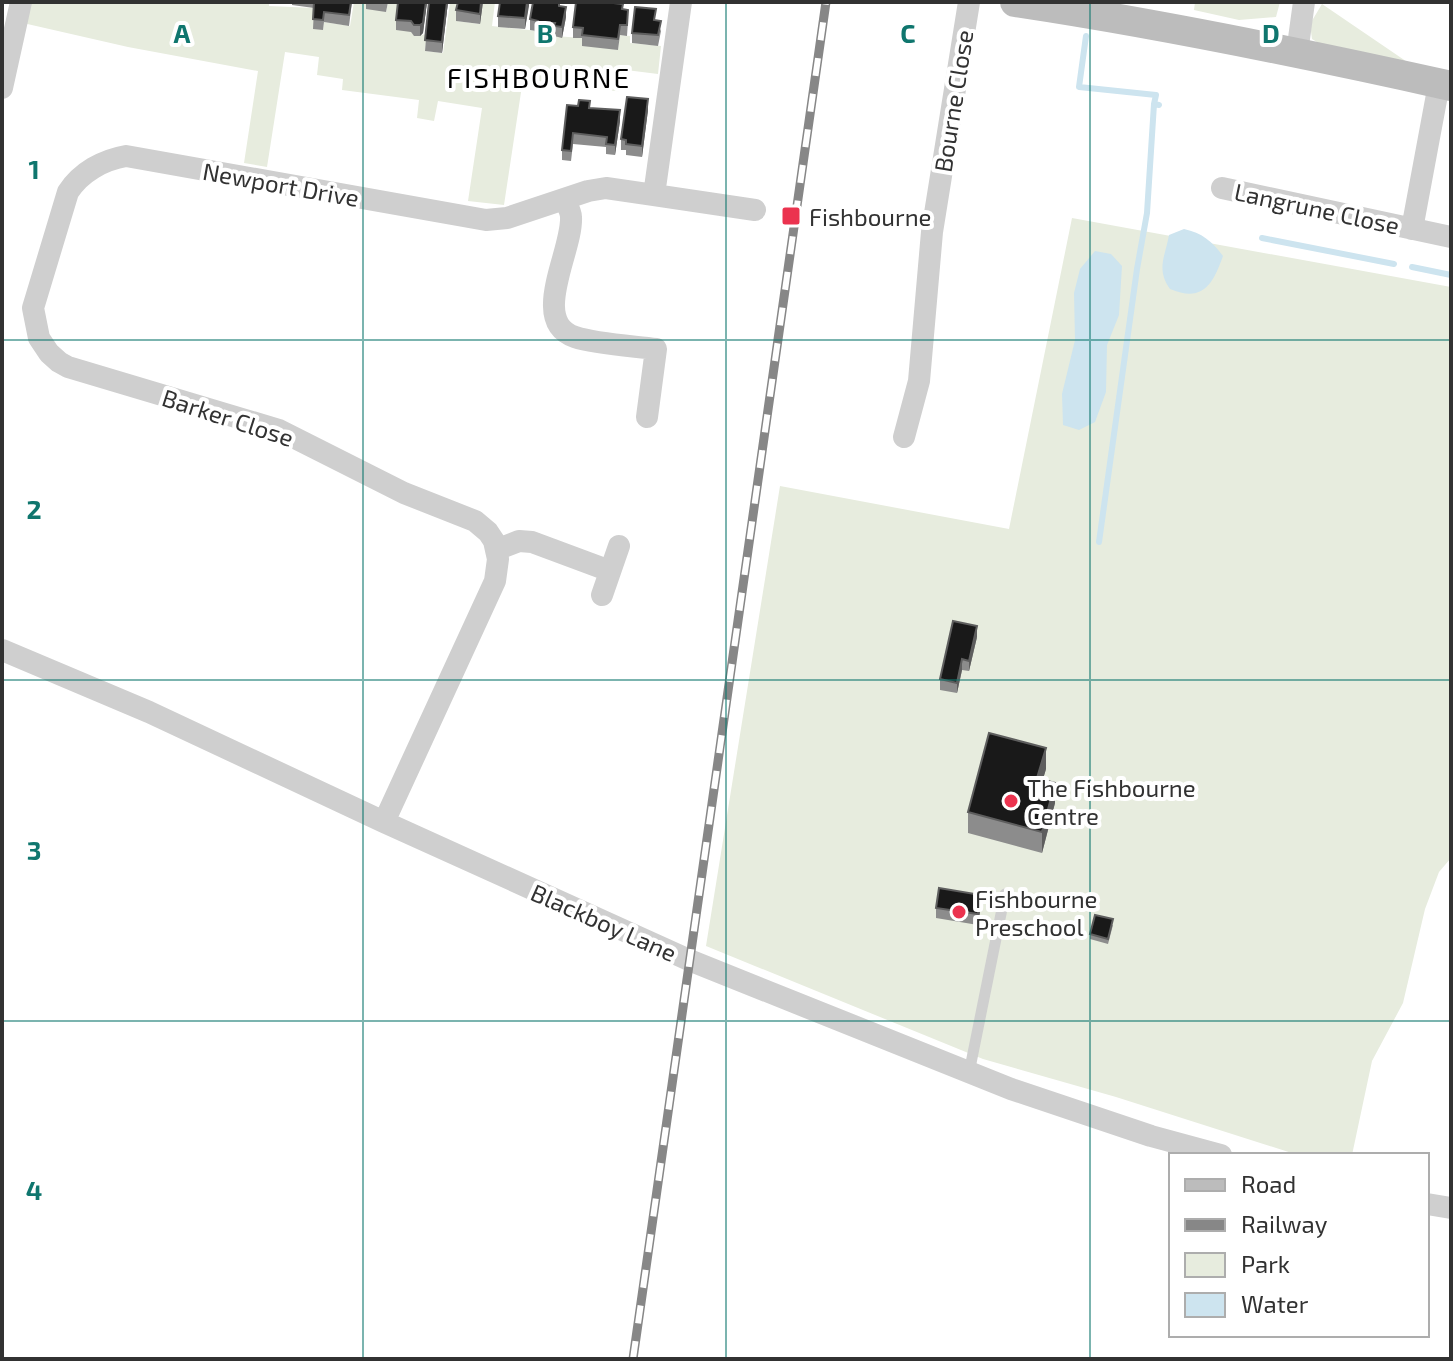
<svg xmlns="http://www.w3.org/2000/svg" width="1453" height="1361" font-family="'Exo 2',sans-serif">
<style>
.green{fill:#e7ecde}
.water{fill:#cde4ef}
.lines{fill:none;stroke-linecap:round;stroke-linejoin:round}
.stream{stroke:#cde4ef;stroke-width:6}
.lane{stroke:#cfcfcf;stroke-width:11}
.street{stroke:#cfcfcf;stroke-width:22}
.secondary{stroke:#bcbcbc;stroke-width:30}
.rail-casing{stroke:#878787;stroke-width:9}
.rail{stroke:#fff;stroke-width:6;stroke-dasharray:18;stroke-linecap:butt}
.wall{fill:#8c8c8c}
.shaded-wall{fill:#5e5e5e}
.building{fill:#191919;stroke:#5e5e5e;stroke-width:2}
.grid{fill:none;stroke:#0f766e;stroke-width:2;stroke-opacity:0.55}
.poi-dot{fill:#eb334f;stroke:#fff;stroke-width:3}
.labels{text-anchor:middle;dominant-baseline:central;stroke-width:8;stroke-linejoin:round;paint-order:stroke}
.street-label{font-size:24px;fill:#323232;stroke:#fff}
.poi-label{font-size:24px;fill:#323232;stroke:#fff;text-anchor:start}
.quarter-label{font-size:28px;letter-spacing:2px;fill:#000;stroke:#fff}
.grid-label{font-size:26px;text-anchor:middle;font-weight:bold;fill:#0f766e;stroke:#fff;stroke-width:8;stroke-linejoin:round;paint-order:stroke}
</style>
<rect width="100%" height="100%" fill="#fff"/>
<path class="green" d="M 27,2 L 240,2 L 250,4 L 251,2 L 269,2 L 269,6 L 315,8 L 323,30 L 324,22 L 350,26 L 354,2 L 367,2 L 386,12 L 388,2 L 400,2 L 411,32 L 415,36 L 427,34 L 425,51 L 443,53 L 450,2 L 459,2 L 457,21 L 479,24 L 483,2 L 495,2 L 492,26 L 538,31 L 537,42 L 546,43 L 548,33 L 555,34 L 554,36 L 583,38 L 618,50 L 620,35 L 630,36 L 630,43 L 661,46 L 658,74 L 626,70 L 623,92 L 523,79 L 504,205 L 468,201 L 482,108 L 438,101 L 434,121 L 417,118 L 419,100 L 342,90 L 343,79 L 317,75 L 319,57 L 285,52 L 267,167 L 244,163 L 258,71 L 128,47 L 23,23 Z
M 1195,2 L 1280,2 L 1276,17 L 1239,20 L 1194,10 Z
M 1322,4 L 1416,68 L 1325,47 L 1312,39 L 1310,24 Z
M 1072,218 L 1451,287 L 1451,858 L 1439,872 L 1425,909 L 1403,1003 L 1372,1061 L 1352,1155 L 1298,1155 L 1116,1097 L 983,1059 L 706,946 L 780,486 L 1009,529 Z"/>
<path class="water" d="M 1184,229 C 1202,233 1212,241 1223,256 C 1213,284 1203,303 1170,289 C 1156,269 1165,257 1169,235 Z
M 1095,251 L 1111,254 L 1122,266 L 1119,315 L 1107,345 L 1106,392 L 1095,422 L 1079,430 L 1063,425 L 1062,394 L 1075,340 L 1074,293 L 1080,269 Z"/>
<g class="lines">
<path class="stream" d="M 1086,36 L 1079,87 L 1156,95 L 1154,104
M 1262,238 L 1394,264
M 1412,267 L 1451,275
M 1099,542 L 1137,269 L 1147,213 L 1154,104 L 1159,105"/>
<path class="lane" d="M 969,1073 L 1005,894"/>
<path class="street" d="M 1297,53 L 1304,2
M 2,88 L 21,2
M 1222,188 L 1451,237
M 654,195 L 755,210
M 564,199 C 567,205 571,211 571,217 C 573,251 529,321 575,337 C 596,344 633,346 656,349 L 647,417
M 1412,229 L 1439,84
M 904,437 L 919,381 L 932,232 L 969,2
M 496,550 L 519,541 L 532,542 L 610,571
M 602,595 L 619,546
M 2,650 L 149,712 L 384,822 L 689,960 L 1011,1089 L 1151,1136 L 1221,1155
M 384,822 L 495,581 L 498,559 L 494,541 L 488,532 L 475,521 L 404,493 L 279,430 L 68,367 L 59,362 L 49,353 L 39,338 L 33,308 L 68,192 C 81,172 103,160 126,156 L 486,220 L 507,218 L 588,191 L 606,188 L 654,195 L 681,2
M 1427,1204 L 1451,1208"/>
<path class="secondary" d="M 1015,2 C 1162,24 1307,54 1451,86"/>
<g class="rail-casing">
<path id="rail" d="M 633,1359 L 826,2"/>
</g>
<use href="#rail" class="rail"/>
</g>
<path class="wall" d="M 292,2 L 352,2 L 349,26 L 324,22 L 323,30 L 313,29 L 314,8 L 292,5 Z
M 366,2 L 388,2 L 386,12 L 366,9 Z
M 427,2 L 423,33 L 420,36 L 414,36 L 411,32 L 396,30 L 396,20 Z
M 429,2 L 448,2 L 442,53 L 425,51 Z
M 483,2 L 480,24 L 456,21 L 456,10 Z
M 529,2 L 525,29 L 498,27 L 498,16 Z
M 623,10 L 628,21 L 627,36 L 620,35 L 618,50 L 582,46 L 582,38 L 573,38 L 573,27 Z
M 566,17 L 562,38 L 554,36 L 554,34 L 548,33 L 546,44 L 536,42 L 536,31 L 530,30 L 530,19 Z
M 656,20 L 661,31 L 658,46 L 632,43 L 632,33 Z
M 590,108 L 620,121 L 615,155 L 606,154 L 606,147 L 573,144 L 571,161 L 562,160 L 562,150 Z
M 648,110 L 642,157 L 626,155 L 626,150 L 621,150 L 621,139 Z
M 977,637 L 969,671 L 962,670 L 957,693 L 940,690 L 940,679 Z
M 1046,769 L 1043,779 L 1055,803 L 1042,853 L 968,833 L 968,812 Z
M 981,905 L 978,925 L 936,918 L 936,908 Z
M 1113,925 L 1108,944 L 1090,939 L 1090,934 Z"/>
<path class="shaded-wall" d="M 426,2 L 427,2 L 423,33 L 420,36 L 420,25 Z
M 447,2 L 448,2 L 442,53 L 442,42 Z
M 481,2 L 483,2 L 480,24 L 480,14 Z
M 527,2 L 529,2 L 529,6 L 525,29 L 525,18 Z
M 566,7 L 566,17 L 562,38 L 562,27 Z
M 648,99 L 648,110 L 642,157 L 642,146 Z
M 620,110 L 620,121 L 615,155 L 615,145 Z
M 977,626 L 977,637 L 969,671 L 969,661 Z
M 962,659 L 962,670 L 957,693 L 957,683 Z
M 1046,748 L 1046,769 L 1037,799 L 1037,778 Z
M 1055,783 L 1055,803 L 1042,853 L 1042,832 Z
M 981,895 L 981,905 L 978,925 L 978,914 Z"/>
<path class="building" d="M 314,2 L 351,2 L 349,15 L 324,12 L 323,20 L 313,19 Z
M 398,2 L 426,2 L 423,23 L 420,25 L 414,25 L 411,21 L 396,20 Z
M 429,2 L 447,2 L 442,42 L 425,40 Z
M 458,2 L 481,2 L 480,14 L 456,10 Z
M 500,2 L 527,2 L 525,18 L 498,16 Z
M 533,2 L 559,2 L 559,6 L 566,7 L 562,27 L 554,26 L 555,23 L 548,23 L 546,33 L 536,31 L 538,21 L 530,19 Z
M 576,2 L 586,3 L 586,2 L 604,2 L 623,4 L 622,9 L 628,10 L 627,25 L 620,25 L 618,39 L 582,35 L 583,28 L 573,27 Z
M 635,7 L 656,9 L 654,20 L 661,21 L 658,35 L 632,33 Z
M 627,97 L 648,99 L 642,146 L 626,144 L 626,140 L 621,139 Z
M 579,100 L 590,101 L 589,108 L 620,110 L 615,145 L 606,144 L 607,137 L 573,133 L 571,151 L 562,150 L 567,105 L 578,106 Z
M 953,621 L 977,626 L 969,661 L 962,659 L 957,683 L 940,679 Z
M 989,733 L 1046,748 L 1037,778 L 1055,783 L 1042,832 L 968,812 Z
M 939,888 L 981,895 L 978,914 L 936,908 Z
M 1095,915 L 1113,919 L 1108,939 L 1090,934 Z"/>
<path class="grid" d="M 363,2 L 363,1359M 726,2 L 726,1359M 1090,2 L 1090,1359M 2,340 L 1451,340M 2,680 L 1451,680M 2,1021 L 1451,1021"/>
<g class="poi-dot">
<rect x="781" y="206" width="20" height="20" rx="4"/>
<circle cx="1011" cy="801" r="8"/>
<circle cx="959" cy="912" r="8"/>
</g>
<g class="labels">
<g class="street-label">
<text transform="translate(953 101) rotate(-81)">Bourne Close</text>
<text transform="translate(281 184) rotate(10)">Newport Drive</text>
<text transform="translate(1317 208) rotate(12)">Langrune Close</text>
<text transform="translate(228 417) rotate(18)">Barker Close</text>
<text transform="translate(604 922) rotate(24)">Blackboy Lane</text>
</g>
<g class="poi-label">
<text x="809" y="216">Fishbourne</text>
<text x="1027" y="787">The Fishbourne<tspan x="1027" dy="28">Centre</tspan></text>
<text x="975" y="898">Fishbourne<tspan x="975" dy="28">Preschool</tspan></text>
</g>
<g class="quarter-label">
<text x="539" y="77">FISHBOURNE</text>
</g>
</g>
<g class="grid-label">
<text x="182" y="43">A</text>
<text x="545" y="43">B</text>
<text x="908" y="43">C</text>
<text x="1271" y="43">D</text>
<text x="34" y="179">1</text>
<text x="34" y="519">2</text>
<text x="34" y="860">3</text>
<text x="34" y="1200">4</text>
</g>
<rect width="1453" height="1361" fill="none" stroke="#323232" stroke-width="8"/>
<rect x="1169" y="1153" width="260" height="184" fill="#ffffff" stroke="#adadad" stroke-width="2"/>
<rect x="1185" y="1179" width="40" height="12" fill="#bcbcbc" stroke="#adadad" stroke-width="2"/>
<text x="1241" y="1193" font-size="24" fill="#323232">Road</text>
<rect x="1185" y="1219" width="40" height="12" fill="#878787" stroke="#adadad" stroke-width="2"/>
<text x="1241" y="1233" font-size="24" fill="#323232">Railway</text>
<rect x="1185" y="1253" width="40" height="24" fill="#e7ecde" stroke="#adadad" stroke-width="2"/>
<text x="1241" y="1273" font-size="24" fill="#323232">Park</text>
<rect x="1185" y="1293" width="40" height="24" fill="#cde4ef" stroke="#adadad" stroke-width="2"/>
<text x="1241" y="1313" font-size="24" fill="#323232">Water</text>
</svg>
